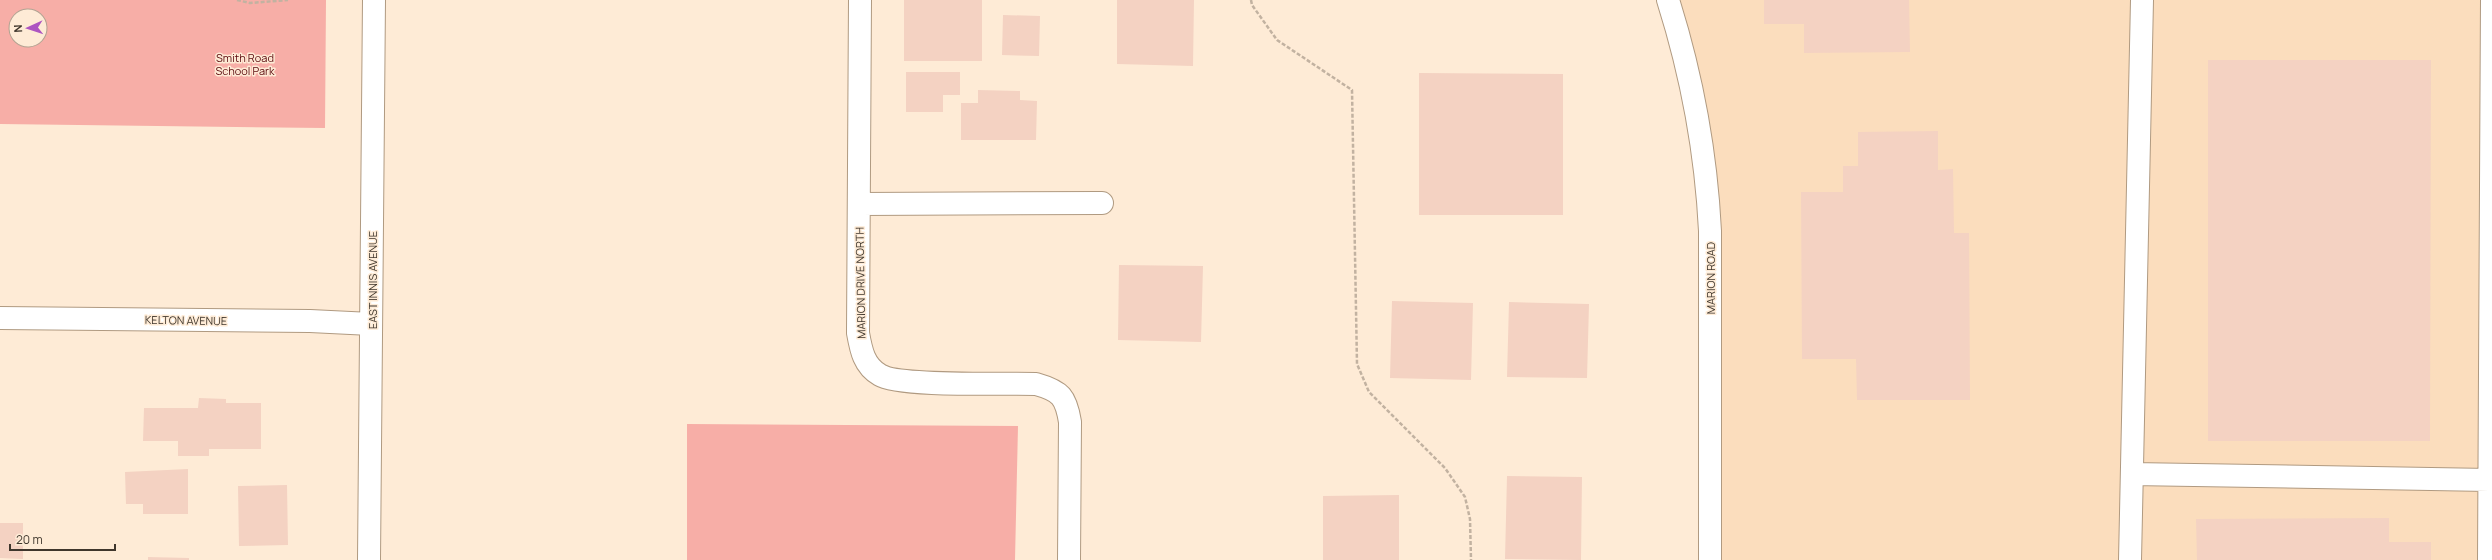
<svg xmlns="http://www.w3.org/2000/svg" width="2492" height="560" font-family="Manrope,sans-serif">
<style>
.built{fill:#fbddbd}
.green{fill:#f7aea7;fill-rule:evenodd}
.building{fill:#f4d2c2}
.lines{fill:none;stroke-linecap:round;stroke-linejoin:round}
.minor-casing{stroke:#b09a81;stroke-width:24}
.path{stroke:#c2b2a1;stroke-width:2.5;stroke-dasharray:4 2;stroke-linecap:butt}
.minor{stroke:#fff;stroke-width:22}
.labels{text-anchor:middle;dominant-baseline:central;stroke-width:3;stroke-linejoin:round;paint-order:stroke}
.park-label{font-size:11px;fill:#5b0a0e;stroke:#feebd6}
.street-label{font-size:11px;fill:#3f362c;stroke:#feebd6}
</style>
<rect width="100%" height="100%" fill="#feebd6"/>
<path class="built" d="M 1662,0 L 2492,0 L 2492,560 L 1702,560 L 1701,191 Z"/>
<path class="green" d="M 0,0 L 326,0 L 325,128 L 0,124 ZM 16,16 L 40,16 L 40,40 L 16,40 Z
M 687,424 L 1018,426 L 1015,560 L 687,560 Z"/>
<path class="building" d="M 904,0 L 982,0 L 982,61 L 904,61 Z
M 1117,0 L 1194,0 L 1193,66 L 1117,64 Z
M 1764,0 L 1909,0 L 1910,52 L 1804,53 L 1804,24 L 1764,24 Z
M 1003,15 L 1040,16 L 1039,56 L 1002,55 Z
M 2208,60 L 2431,60 L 2430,441 L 2208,441 Z
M 906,72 L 960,72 L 960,95 L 943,95 L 943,112 L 906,112 Z
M 1419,73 L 1563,74 L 1563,215 L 1419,215 Z
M 978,90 L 1020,91 L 1020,100 L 1037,101 L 1036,140 L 961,140 L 961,103 L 978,103 Z
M 1938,131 L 1938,170 L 1953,169 L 1954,233 L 1969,233 L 1970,400 L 1857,400 L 1856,359 L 1802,359 L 1801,192 L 1843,192 L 1843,166 L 1858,166 L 1858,132 Z
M 1119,265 L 1203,266 L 1201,342 L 1118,340 Z
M 1392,301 L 1473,303 L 1471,380 L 1390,378 Z
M 1509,302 L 1589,304 L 1587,378 L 1507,377 Z
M 199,398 L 226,399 L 226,403 L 261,403 L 261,449 L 209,449 L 209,456 L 178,456 L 178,441 L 143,441 L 144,408 L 198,408 Z
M 188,469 L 188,514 L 143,514 L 143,504 L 126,504 L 125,472 Z
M 1507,476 L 1582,477 L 1581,560 L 1505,559 Z
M 287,485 L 288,545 L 239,546 L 238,486 Z
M 1399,495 L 1399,560 L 1323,560 L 1323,496 Z
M 2389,518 L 2389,542 L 2431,542 L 2431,560 L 2197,560 L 2196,519 Z
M 0,523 L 23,523 L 23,559 L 0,558 Z
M 148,557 L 189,558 L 189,560 L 148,560 Z"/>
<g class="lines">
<g class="minor-casing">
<path id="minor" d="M 860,0 L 858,333 C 861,350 864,366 880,375 C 899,387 1008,383 1036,384 C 1061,391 1066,397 1070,422 L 1069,560
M 1668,0 C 1692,76 1706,151 1710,231 L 1710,560
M 859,204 L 1102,203
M 0,318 L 310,321 L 371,324
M 2132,474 L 2489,480
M 369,560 L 374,0
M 2130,560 L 2142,0
M 2489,560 L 2492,0"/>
</g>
<path class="path" d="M 237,0 L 250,3 L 288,0
M 1251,0 L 1252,5 L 1277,40 L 1352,90 L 1357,364 L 1369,392 L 1445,468 L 1465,497 L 1470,519 L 1471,560"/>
<use href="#minor" class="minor"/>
</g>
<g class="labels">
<g class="park-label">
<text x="245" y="57">Smith Road<tspan x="245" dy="13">School Park</tspan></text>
</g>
<g class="street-label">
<text transform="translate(1710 278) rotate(-90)">MARION ROAD</text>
<text transform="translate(372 280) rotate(-90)">EAST INNIS AVENUE</text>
<text transform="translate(860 283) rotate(-91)">MARION DRIVE NORTH</text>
<text transform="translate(186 320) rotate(1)">KELTON AVENUE</text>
</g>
</g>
<g transform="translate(28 28) rotate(267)"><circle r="19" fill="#feebd6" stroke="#b2a392"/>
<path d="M0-3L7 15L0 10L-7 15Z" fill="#ad55c1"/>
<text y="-6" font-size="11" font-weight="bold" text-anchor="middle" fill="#3f362c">N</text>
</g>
<path d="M10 544v6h105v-6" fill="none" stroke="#3f362c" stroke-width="2"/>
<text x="16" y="544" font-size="12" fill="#3f362c" stroke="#feebd6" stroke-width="3" paint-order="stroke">20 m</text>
</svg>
